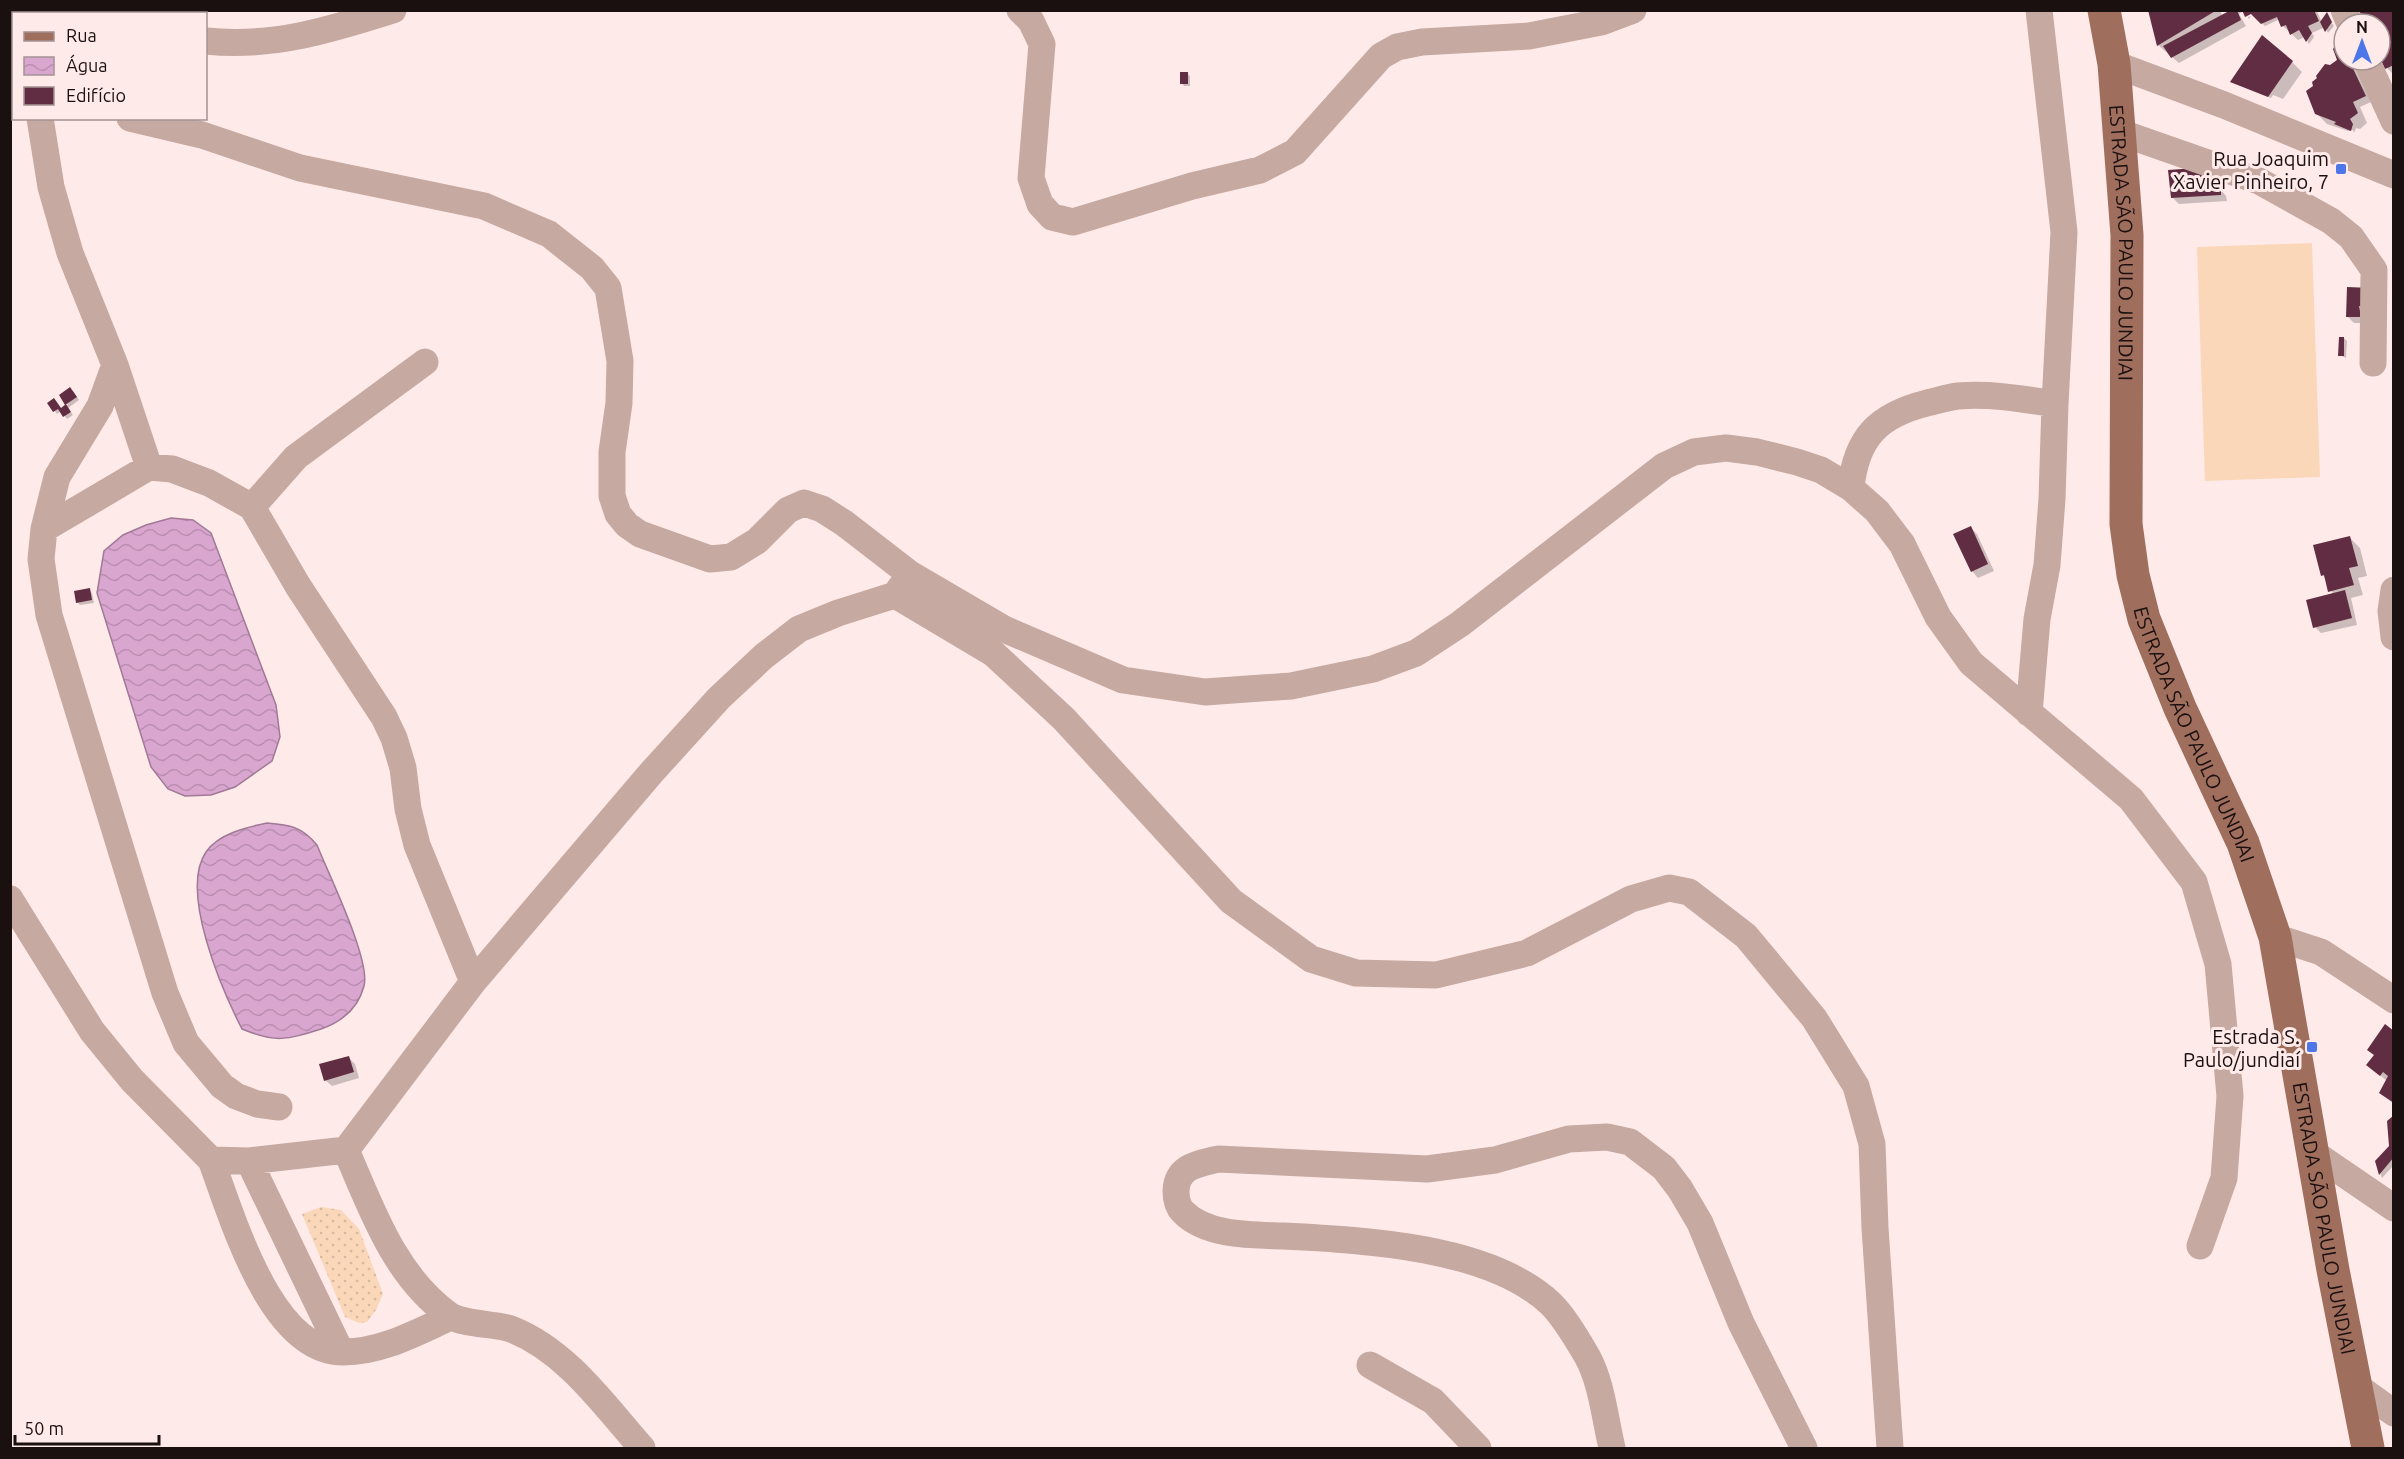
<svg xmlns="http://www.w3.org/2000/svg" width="2404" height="1459" font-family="Ubuntu,sans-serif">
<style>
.grass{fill:url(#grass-dots)}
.garden{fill:#fad7b9}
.water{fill:url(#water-waves);stroke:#a07996;stroke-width:1.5}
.shadow{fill:#0003}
.building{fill:#612d42}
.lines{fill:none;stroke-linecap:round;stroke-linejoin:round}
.minor{stroke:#c6a9a0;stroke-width:27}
.major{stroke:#9f6e5d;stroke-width:33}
.poi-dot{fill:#4d76e9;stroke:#ffeaea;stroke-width:2}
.labels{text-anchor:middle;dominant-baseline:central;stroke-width:6;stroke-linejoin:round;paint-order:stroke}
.poi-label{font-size:20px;fill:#1b1010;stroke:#ffeaea;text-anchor:end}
.street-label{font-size:20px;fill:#1b1010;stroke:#ffeaea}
</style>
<defs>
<pattern id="grass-dots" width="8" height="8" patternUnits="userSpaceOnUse" patternTransform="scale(1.5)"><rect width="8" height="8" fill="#fad7b9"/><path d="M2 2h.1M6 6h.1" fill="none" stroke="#d6b89e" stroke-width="1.8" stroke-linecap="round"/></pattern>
<pattern id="water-waves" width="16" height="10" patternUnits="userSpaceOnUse" patternTransform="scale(1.5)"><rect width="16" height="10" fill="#d9a6cf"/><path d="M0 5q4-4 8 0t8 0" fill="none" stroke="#ba8eb1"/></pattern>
</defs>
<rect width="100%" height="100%" fill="#ffeaea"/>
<path class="grass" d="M 321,1207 L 341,1210 L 359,1229 L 383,1294 L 376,1310 L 367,1322 L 359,1323 L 345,1317 L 302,1214 Z"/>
<path class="garden" d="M 2312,243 L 2320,477 L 2205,481 L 2197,247 Z"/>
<path class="water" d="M 171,518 L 193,520 L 211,533 L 276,705 L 280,737 L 272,761 L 235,787 L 211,795 L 185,796 L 168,789 L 151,767 L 97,593 L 104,551 L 123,535 L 146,525 Z
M 267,823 C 290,825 301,826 317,845 C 328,873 371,960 364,986 C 358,1009 341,1022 321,1029 C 286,1040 276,1043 242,1029 C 222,990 179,891 206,852 C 218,834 247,827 267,823 Z"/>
<path class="shadow" d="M 2150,10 L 2220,10 L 2223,17 L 2234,10 L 2256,10 L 2246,15 L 2248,17 L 2251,16 L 2249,19 L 2247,16 L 2244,11 L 2239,14 L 2246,26 L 2179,63 L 2158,45 L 2152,26 Z
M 2263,10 L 2319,10 L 2317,11 L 2322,23 L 2327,15 L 2334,26 L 2328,33 L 2325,27 L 2312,33 L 2314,37 L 2309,44 L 2305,37 L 2298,40 L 2283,26 L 2280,19 L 2265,26 L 2259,20 Z
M 2394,10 L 2394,74 L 2393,74 L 2387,68 L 2380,55 L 2380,24 L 2366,24 Z
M 2340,41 L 2344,46 L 2344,60 L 2351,60 L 2371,102 L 2360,107 L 2367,123 L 2360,129 L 2356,128 L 2354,133 L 2353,130 L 2348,131 L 2327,124 L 2316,113 L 2336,64 Z
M 2292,62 L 2302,72 L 2283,99 L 2273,95 L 2271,98 L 2232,81 Z
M 1187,73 L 1190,76 L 1190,86 L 1184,86 L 1182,83 Z
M 2215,175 L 2216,189 L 2220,189 L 2226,196 L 2227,201 L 2179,204 L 2172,197 Z
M 2371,289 L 2366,323 L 2354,323 L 2348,317 Z
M 2344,338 L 2347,341 L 2346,358 L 2340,355 Z
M 73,391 L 79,400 L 68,408 L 73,415 L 67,419 L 61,411 L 57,414 L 49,403 L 61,409 L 68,405 L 61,395 Z
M 1970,527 L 1977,534 L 1994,571 L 1978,578 L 1972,571 Z
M 2350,538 L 2360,548 L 2367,576 L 2358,578 L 2363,595 L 2351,598 L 2357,625 L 2321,633 L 2315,627 L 2333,594 L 2323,575 Z
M 89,590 L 92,593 L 94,603 L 80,605 L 77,602 Z
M 2394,1033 L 2394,1104 L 2381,1093 L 2387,1081 L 2368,1065 L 2375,1056 L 2369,1050 Z
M 348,1057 L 355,1064 L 359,1078 L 332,1086 L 325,1080 Z
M 2394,1117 L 2394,1165 L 2382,1178 L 2376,1162 L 2391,1146 Z"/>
<path class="building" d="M 2148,10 L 2217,10 L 2157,46 Z
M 2231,10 L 2237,10 L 2241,20 L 2171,58 L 2163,46 Z
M 2242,10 L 2314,10 L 2319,21 L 2308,26 L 2312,33 L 2306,42 L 2299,30 L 2290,35 L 2286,25 L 2281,27 L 2277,17 L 2261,24 L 2251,14 L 2245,17 Z
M 2359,10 L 2394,10 L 2394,65 L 2385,69 L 2380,58 L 2380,24 L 2365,24 Z
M 2327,12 L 2332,22 L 2325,32 L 2320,22 Z
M 2262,35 L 2293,61 L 2268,97 L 2230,82 Z
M 2339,39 L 2344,49 L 2344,60 L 2349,60 L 2366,96 L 2353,102 L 2358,113 L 2350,119 L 2353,124 L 2351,131 L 2334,124 L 2336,122 L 2315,114 L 2306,91 L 2313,86 L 2312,82 L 2317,78 L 2316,76 L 2325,64 L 2330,65 L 2337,60 L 2333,49 Z
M 1180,72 L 1188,72 L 1188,84 L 1180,84 Z
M 2209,167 L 2210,188 L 2221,188 L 2221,195 L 2171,198 L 2168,170 Z
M 2347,287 L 2372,288 L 2372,307 L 2359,306 L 2361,317 L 2346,317 Z
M 2339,337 L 2344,337 L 2344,356 L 2338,356 Z
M 70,387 L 77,397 L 65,405 L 59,395 Z
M 54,398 L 61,408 L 66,404 L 71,412 L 63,417 L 58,409 L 53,412 L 47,403 Z
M 1971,526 L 1988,564 L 1971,572 L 1953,534 Z
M 2350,536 L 2358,566 L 2349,568 L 2354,585 L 2328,592 L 2324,575 L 2321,576 L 2313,545 Z
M 90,588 L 92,600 L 76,603 L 74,591 Z
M 2345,590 L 2352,618 L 2313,628 L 2306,600 Z
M 2385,1024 L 2394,1031 L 2394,1103 L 2379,1093 L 2388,1076 L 2383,1072 L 2380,1076 L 2366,1065 L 2374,1055 L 2367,1050 Z
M 349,1056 L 354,1072 L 324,1081 L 319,1064 Z
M 2394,1115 L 2394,1157 L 2379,1175 L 2375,1161 L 2389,1146 L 2387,1121 Z"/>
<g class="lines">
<path class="minor" d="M 1020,10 L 1031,21 L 1042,44 L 1031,178 L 1040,204 L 1052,217 L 1073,222 L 1192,186 L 1260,170 L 1295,152 L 1381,56 L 1397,47 L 1422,42 L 1529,36 L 1601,22 L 1633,10
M 2344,10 L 2350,24
M 206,41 C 272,48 330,30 393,10
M 2366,60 L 2394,121
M 2114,64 L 2224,105 L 2394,175
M 40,118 L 51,187 L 70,253 L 115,365 L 149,467
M 130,118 L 202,135 L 300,168 L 484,206 L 549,234 L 592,268 L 608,288 L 620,361 L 619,403 L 612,452 L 612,496 L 618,514 L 627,525 L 640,534 L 710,559 L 731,557 L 757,541 L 788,510 L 804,503 L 822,509 L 844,523 L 910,574 L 1004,629 L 1123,680 L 1205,692 L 1291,686 L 1373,669 L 1416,653 L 1460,624 L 1664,466 L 1694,452 L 1726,448 L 1757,452 L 1797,462 L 1821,470 L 1851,488 L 1877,511 L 1902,544 L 1938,617 L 1971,663 L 2131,799 L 2194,882 L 2218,964 L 2230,1096 L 2224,1178 L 2200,1246
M 2119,132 L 2259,181 L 2331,221 L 2351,237 L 2374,270 L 2373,363
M 1851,488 C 1856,437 1879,415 1927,403 C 1937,401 1948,397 1958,396 C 1990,393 2023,399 2055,404
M 252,507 L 296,457 L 425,362
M 44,529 L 57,477 L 100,406 L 115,365
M 2394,590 L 2391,611 L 2394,637
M 895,595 L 994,654 L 1064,719 L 1231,901 L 1311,959 L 1356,973 L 1436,975 L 1527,953 L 1631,899 L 1669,888 L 1689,892 L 1746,936 L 1814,1018 L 1856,1086 L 1872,1144 L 1875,1228 L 1890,1448
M 2029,713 L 2037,619 L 2047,565 L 2052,499 L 2055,404 L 2064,232 L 2039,10
M 10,899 L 92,1031 L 132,1080 L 211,1160 L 249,1161 L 346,1150 L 473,982 L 417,845 L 408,809 L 403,768 L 394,738 L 384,717 L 298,586 L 252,507 L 209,483 L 172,469 L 149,467 L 44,529 L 41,559 L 49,615 L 165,993 L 186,1043 L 222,1086 L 236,1096 L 257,1104 L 279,1107
M 2275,937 L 2321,952 L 2394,1000
M 473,982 L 651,773 L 719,698 L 764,656 L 799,629 L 838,613 L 895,595 L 906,580
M 346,1150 C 372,1210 394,1275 449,1315 C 463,1325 494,1323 511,1329 C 567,1351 604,1405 642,1448
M 2312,1152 L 2394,1208
M 211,1160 C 232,1215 270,1353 344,1352 C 382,1352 417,1332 451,1317
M 249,1161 L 341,1352
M 1370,1365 L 1433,1401 L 1478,1448
M 2355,1385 L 2394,1413
M 1612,1448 C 1605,1419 1602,1383 1587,1356 C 1577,1339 1565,1318 1551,1304 C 1490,1246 1363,1240 1282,1236 C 1251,1235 1207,1236 1183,1212 C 1177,1206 1176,1198 1176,1191 C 1177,1166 1198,1164 1218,1159 L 1427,1169 L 1495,1160 L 1569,1139 L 1607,1137 L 1630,1142 L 1664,1168 L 1680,1189 L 1700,1223 L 1741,1323 L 1804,1448"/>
<path class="major" id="s1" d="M 2104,10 L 2114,64 L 2127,235 L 2126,524 L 2133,575 L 2144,619 L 2180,708 L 2243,843 L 2275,937 L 2333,1270 L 2368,1448"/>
</g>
<g class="poi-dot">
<rect x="2335" y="163" width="12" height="12" rx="3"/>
<rect x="2306" y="1041" width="12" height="12" rx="3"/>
</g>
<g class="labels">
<g class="poi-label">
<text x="2329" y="158">Rua Joaquim<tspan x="2329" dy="23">Xavier Pinheiro, 7</tspan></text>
<text x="2300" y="1036">Estrada S.<tspan x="2300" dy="23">Paulo/jundiaí</tspan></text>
</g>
<g class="street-label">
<text stroke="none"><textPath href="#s1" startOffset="234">ESTRADA SÃO PAULO JUNDIAI</textPath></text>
<text stroke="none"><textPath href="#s1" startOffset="738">ESTRADA SÃO PAULO JUNDIAI</textPath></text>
<text stroke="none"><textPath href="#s1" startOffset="1242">ESTRADA SÃO PAULO JUNDIAI</textPath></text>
</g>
</g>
<rect width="2404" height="1459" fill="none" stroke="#1b1010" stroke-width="24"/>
<rect x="12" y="12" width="195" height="108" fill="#ffeaea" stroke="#a49393" stroke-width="1.5"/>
<rect x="24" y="32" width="30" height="9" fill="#9f6e5d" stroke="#a49393" stroke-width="1.5"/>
<text x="66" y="42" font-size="18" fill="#1b1010">Rua</text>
<rect x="24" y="57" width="30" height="18" fill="url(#water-waves)" stroke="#a49393" stroke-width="1.5"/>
<text x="66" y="72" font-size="18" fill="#1b1010">Água</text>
<rect x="24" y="87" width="30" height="18" fill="#612d42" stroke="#a49393" stroke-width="1.5"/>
<text x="66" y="102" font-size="18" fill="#1b1010">Edifício</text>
<g transform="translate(2362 42)"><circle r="28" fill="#ffeaea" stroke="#a49393" stroke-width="1.5"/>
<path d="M0-4.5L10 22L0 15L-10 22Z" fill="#4d76e9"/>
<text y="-9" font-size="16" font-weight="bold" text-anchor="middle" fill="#1b1010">N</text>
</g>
<path d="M15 1435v9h144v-9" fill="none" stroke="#1b1010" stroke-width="3"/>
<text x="24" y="1435" font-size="18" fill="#1b1010" stroke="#ffeaea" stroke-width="4.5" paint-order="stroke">50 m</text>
</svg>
